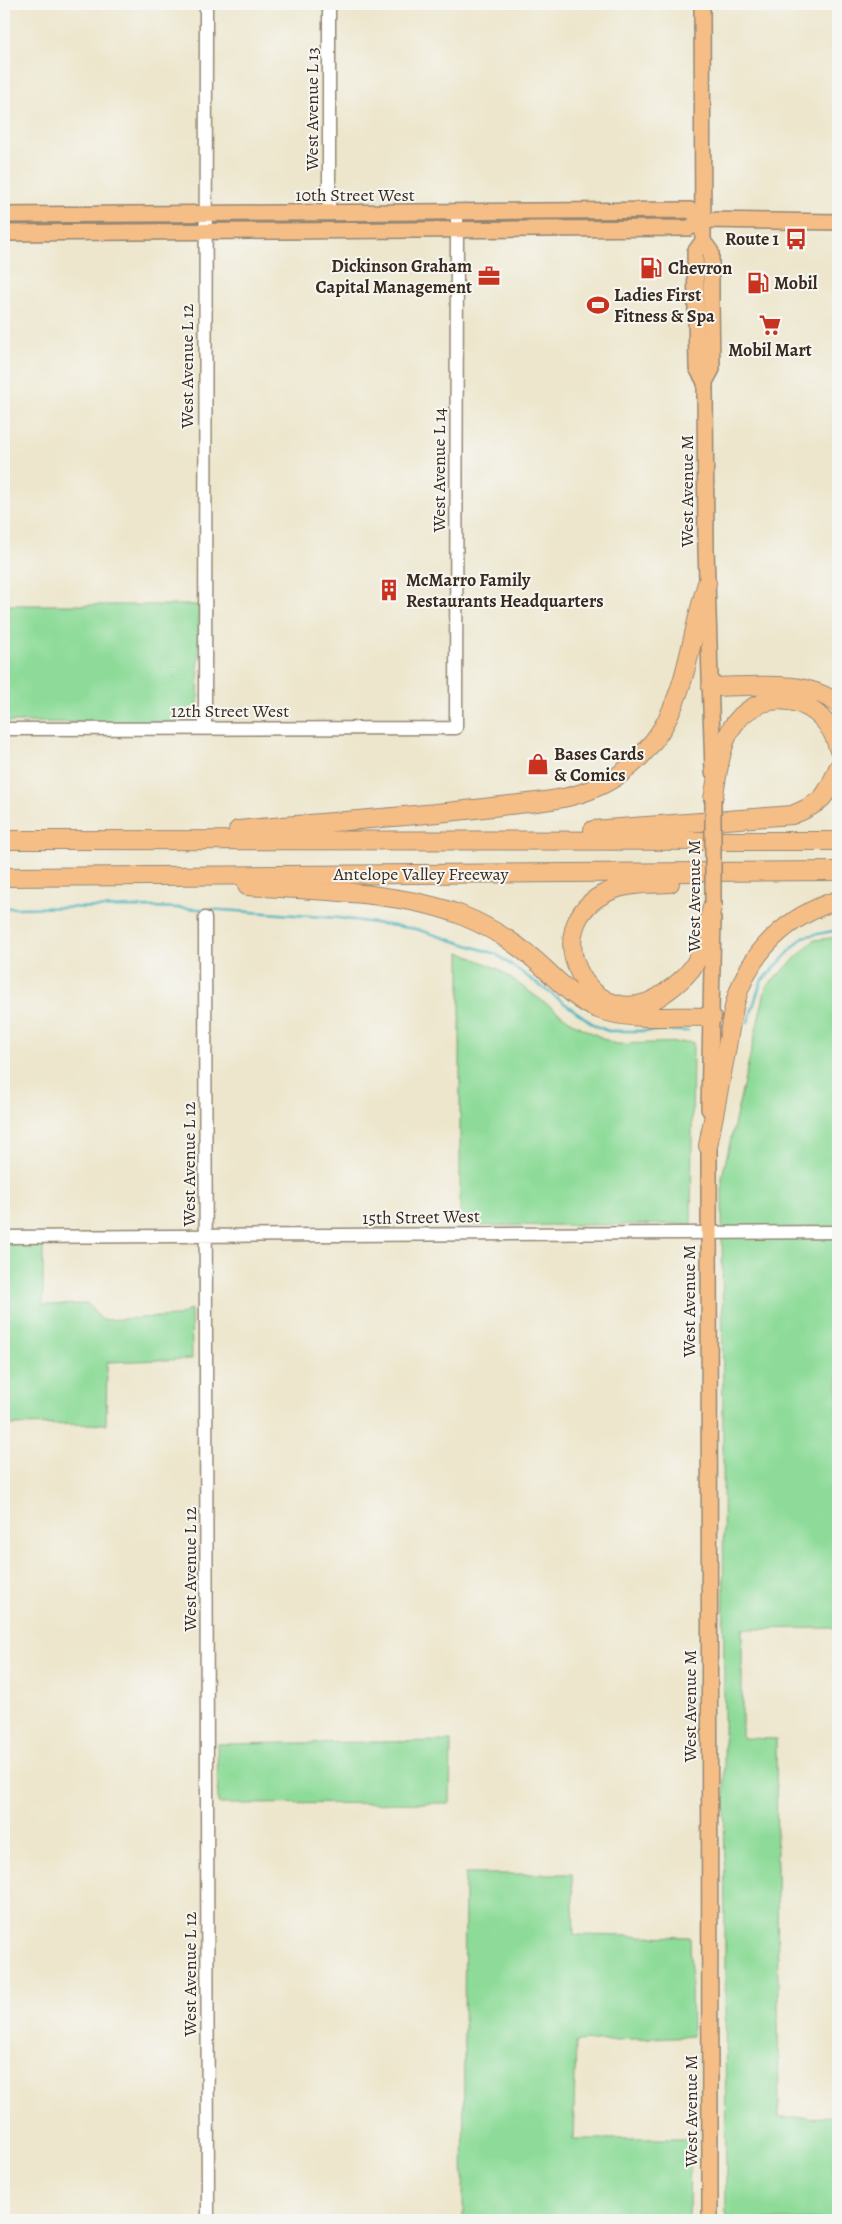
<svg xmlns="http://www.w3.org/2000/svg" width="842" height="2224" font-family="Alegreya,serif">
<style>
.green{fill:#8edb99;stroke:#64825c}
.lines{fill:none;stroke-linecap:round;stroke-linejoin:round}
.stream{stroke:#42b0be;stroke-width:2.5}
.minor-casing{stroke:#948875;stroke-width:15}
.major-casing{stroke:#948875;stroke-width:18}
.highway-casing{stroke:#948875;stroke-width:20}
.minor{stroke:#fff;stroke-width:12}
.major{stroke:#f6be87;stroke-width:15}
.highway{stroke:#f6be87;stroke-width:18}
.major-bridge-casing{stroke:#948875;stroke-width:18;stroke-linecap:butt}
.major-bridge{stroke:#f6be87;stroke-width:15}
.labels{text-anchor:middle;dominant-baseline:central;stroke-width:4;stroke-linejoin:round;paint-order:stroke}
.street-label{font-size:18px;fill:#3b2a1e;stroke:#f6f6f2}
.poi-label{font-size:18px;font-weight:bold;fill:#3b2a1e;stroke:#f6f6f2;text-anchor:start}
</style>
<rect width="100%" height="100%" fill="#f6f6f2"/>
<filter id="ink" filterUnits="userSpaceOnUse"><feTurbulence type="fractalNoise" baseFrequency=".02" numOctaves="2"/><feDisplacementMap in="SourceGraphic" scale="10" xChannelSelector="R" yChannelSelector="G"/><feConvolveMatrix kernelMatrix="1 2 1 2 8 2 1 2 1" color-interpolation-filters="sRGB"/></filter>
<filter id="wash" filterUnits="userSpaceOnUse"><feTurbulence type="fractalNoise" baseFrequency=".0096" numOctaves="4" result="noise"/><feDisplacementMap in="SourceGraphic" scale="20" xChannelSelector="R" yChannelSelector="G"/><feGaussianBlur stdDeviation="1.12" result="paint"/><feColorMatrix in="noise" values="0 0 0 0 0 0 0 0 0 0 0 0 0 0 0 0 0 1.4 0 .05"/><feComposite in="paint" operator="in"/></filter>
<g filter="url(#wash)">
<rect width="100%" height="100%" fill="#ede6cc"/>
<path class="green" d="M 4,605 L 199,605 L 198,723 L 4,722 Z
M 838,937 L 838,1628 L 742,1629 L 742,1738 L 776,1739 L 779,2118 L 838,2117 L 838,2220 L 726,2220 L 722,1177 L 766,987 L 814,940 Z
M 460,952 L 498,969 L 576,1025 L 615,1044 L 693,1042 L 691,1224 L 460,1226 Z
M 4,1244 L 43,1244 L 43,1305 L 88,1304 L 102,1320 L 178,1316 L 191,1309 L 192,1359 L 107,1362 L 106,1424 L 4,1425 Z
M 451,1741 L 450,1803 L 218,1804 L 217,1744 Z
M 465,1874 L 572,1874 L 574,1935 L 690,1937 L 692,2036 L 576,2042 L 573,2139 L 690,2139 L 689,2220 L 463,2220 Z"/>
<g class="lines">
<path class="stream" d="M 4,908 L 155,907 L 221,910 L 339,918 L 416,929 L 496,954 L 596,1026 L 608,1031 L 688,1031
M 748,1022 L 761,982 L 803,937 L 838,930"/>
</g>
</g>
<g filter="url(#ink)">
<g class="lines">
<g class="minor-casing">
<path id="minor" d="M 329,214 L 329,4
M 205,728 L 206,4
M 4,729 L 456,728 L 457,213
M 205,918 L 208,2220
M 4,1237 L 838,1232"/>
</g>
<g class="major-casing">
<path id="major" d="M 702,4 L 703,241 L 695,252 L 697,368 L 705,382
M 4,215 L 690,210 L 703,220
M 4,233 L 689,228 L 703,220 L 838,222
M 703,241 L 711,252 L 711,302 L 712,369 L 705,382 L 706,548 L 713,772
M 709,1109 L 713,919
M 709,1134 L 710,2220"/>
</g>
<g class="highway-casing">
<path id="highway" d="M 711,687 C 751,687 805,678 838,704
M 713,799 C 718,775 720,742 735,723 C 767,682 827,700 838,748
M 238,830 C 325,822 414,817 501,806 C 533,802 568,801 597,787 C 625,775 647,753 663,727 C 688,684 692,630 707,583
M 593,830 L 792,815 C 822,803 826,798 838,768
M 4,840 L 838,841
M 4,877 L 838,871
M 670,883 C 650,884 628,883 610,891 C 528,926 595,1046 666,992 C 676,985 690,973 696,962 C 704,946 708,921 713,904
M 247,886 C 313,891 400,891 461,915 C 488,926 513,941 535,960 C 555,977 574,1000 598,1009 C 633,1022 675,1015 712,1017
M 708,1146 C 714,1115 720,1083 726,1052 C 729,1036 731,1019 735,1003 C 749,951 788,916 838,900"/>
</g>
<use href="#minor" class="minor"/>
<use href="#major" class="major"/>
<use href="#highway" class="highway"/>
<g class="major-bridge-casing">
<path id="major-bridge" d="M 713,799 L 713,904"/>
</g>
<use href="#major-bridge" class="major-bridge"/>
</g>
</g>
<defs>
<g id="bus-bare" transform="scale(1.725)"><path d="M-5-6H5V4H4V6H2V4H-2V6H-4V4H-5ZM-3.5-4V0h7V-4ZM-3.5 1.2v1.5H-2V1.2ZM2 1.2v1.5H3.5V1.2Z" fill="#c8321e" stroke="#f6f6f2" stroke-width="2.5" paint-order="stroke"/></g>
<g id="fuel-bare" transform="scale(1.725)"><path d="M-5.5-6h7V0h2V4h1.3V-2.5L3-4.5l.8-.8L6-3V5H2.5V1h-1V6h-7ZM-4.2-4.7v3.2H.2V-4.7Z" fill="#c8321e" stroke="#f6f6f2" stroke-width="2.5" paint-order="stroke"/></g>
<g id="office-bare" transform="scale(1.725)"><path d="M-6-3h4V-5.5h4V-3h4V5H-6ZM-1-4.5V-3h2v-1.5ZM-6 0V1H6V0Z" fill="#c8321e" stroke="#f6f6f2" stroke-width="2.5" paint-order="stroke"/></g>
<g id="stadium-bare" transform="scale(1.725)"><path d="M0-5a6.5 5 0 1 0 0 10a6.5 5 0 1 0 0-10ZM-3.5-1.8h7v3.6h-7Z" fill="#c8321e" stroke="#f6f6f2" stroke-width="2.5" paint-order="stroke"/></g>
<g id="supermarket-bare" transform="scale(1.725)"><path d="M-6-5.5h2.5l.6 2H6L4.5 2H-2.5L-4.4-4H-6ZM-1.5 3.2a1.3 1.3 0 1 0 .1 0ZM3 3.2a1.3 1.3 0 1 0 .1 0Z" fill="#c8321e" stroke="#f6f6f2" stroke-width="2.5" paint-order="stroke"/></g>
<g id="building-bare" transform="scale(1.725)"><path d="M-4-6H4V6H1V3H-1V6H-4ZM-2.5-4.3h1.7v1.8h-1.7ZM.8-4.3h1.7v1.8H.8ZM-2.5-1h1.7V.8h-1.7ZM.8-1h1.7V.8H.8Z" fill="#c8321e" stroke="#f6f6f2" stroke-width="2.5" paint-order="stroke"/></g>
<g id="shop-bare" transform="scale(1.725)"><path d="M-5-2.5h2.3a2.7 3.5 0 0 1 5.4 0H5L5.5 6h-11ZM-1.5-2.5h3a1.5 2.3 0 0 0-3 0Z" fill="#c8321e" stroke="#f6f6f2" stroke-width="2.5" paint-order="stroke"/></g>
</defs>
<g fill-rule="evenodd">
<use href="#bus-bare" x="796" y="239"/>
<use href="#fuel-bare" x="651" y="268"/>
<use href="#office-bare" x="489" y="276"/>
<use href="#fuel-bare" x="758" y="283"/>
<use href="#stadium-bare" x="598" y="305"/>
<use href="#supermarket-bare" x="770" y="325"/>
<use href="#building-bare" x="389" y="590"/>
<use href="#shop-bare" x="538" y="764"/>
</g>
<g class="labels">
<g class="street-label">
<text transform="translate(312 109) rotate(-90)">West Avenue L 13</text>
<text x="355" y="195">10th Street West</text>
<text transform="translate(187 366) rotate(-90)">West Avenue L 12</text>
<text transform="translate(439 470) rotate(-90)">West Avenue L 14</text>
<text transform="translate(687 491) rotate(-90)">West Avenue M</text>
<text x="230" y="711">12th Street West</text>
<text x="421" y="874">Antelope Valley Freeway</text>
<text transform="translate(694 896) rotate(-90)">West Avenue M</text>
<text transform="translate(189 1164) rotate(-90)">West Avenue L 12</text>
<text transform="translate(421 1217) rotate(-1)">15th Street West</text>
<text transform="translate(689 1301) rotate(-90)">West Avenue M</text>
<text transform="translate(190 1569) rotate(-90)">West Avenue L 12</text>
<text transform="translate(690 1706) rotate(-90)">West Avenue M</text>
<text transform="translate(190 1974) rotate(-90)">West Avenue L 12</text>
<text transform="translate(691 2111) rotate(-90)">West Avenue M</text>
</g>
<g class="poi-label">
<text x="779" y="239" text-anchor="end">Route 1</text>
<text x="472" y="266" text-anchor="end">Dickinson Graham<tspan x="472" dy="21">Capital Management</tspan></text>
<text x="668" y="268">Chevron</text>
<text x="774" y="283">Mobil</text>
<text x="614" y="295">Ladies First<tspan x="614" dy="21">Fitness &amp; Spa</tspan></text>
<text x="770" y="350" text-anchor="middle">Mobil Mart</text>
<text x="406" y="580">McMarro Family<tspan x="406" dy="21">Restaurants Headquarters</tspan></text>
<text x="554" y="754">Bases Cards<tspan x="554" dy="21">&amp; Comics</tspan></text>
</g>
</g>
<rect width="842" height="2224" fill="none" stroke="#f6f6f2" stroke-width="20"/>
</svg>
